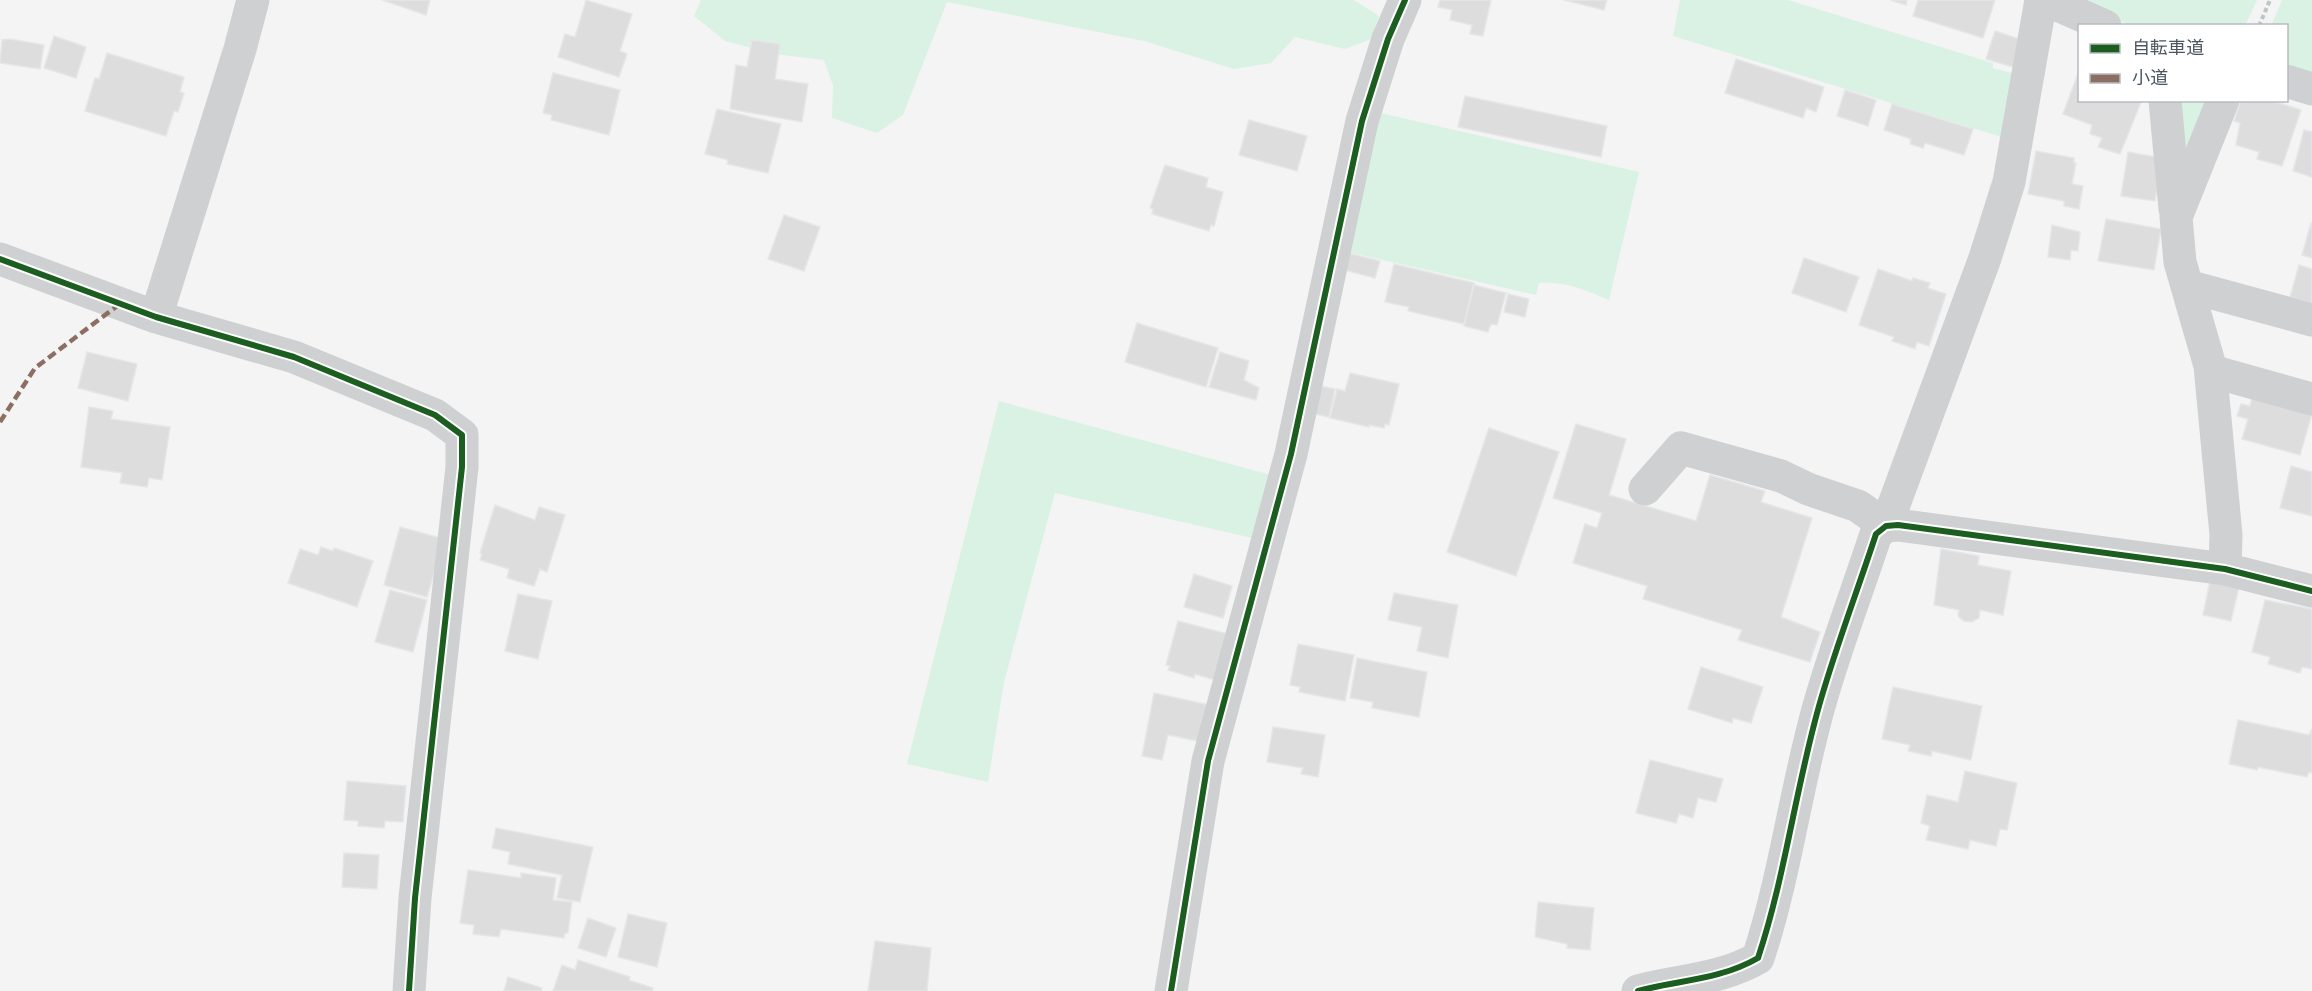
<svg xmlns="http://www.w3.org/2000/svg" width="2312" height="991" font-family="Quicksand,'Noto Sans JP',sans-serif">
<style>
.green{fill:#d9f2e3}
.building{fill:#ddddde;stroke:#e5e6e7;stroke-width:1.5}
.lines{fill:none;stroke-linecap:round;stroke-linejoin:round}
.path{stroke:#bcc7c4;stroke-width:4;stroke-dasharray:4.5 3;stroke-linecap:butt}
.minor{stroke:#ced0d2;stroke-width:33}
.quiet{stroke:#8d6e63;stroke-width:4.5;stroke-dasharray:9 4.5;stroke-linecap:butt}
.cycleway-casing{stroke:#fff;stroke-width:10}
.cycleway{stroke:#1b5e20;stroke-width:6}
</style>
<rect width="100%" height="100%" fill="#f4f4f4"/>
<path class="green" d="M 701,0 L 1354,0 L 1379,16 L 1371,39 L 1345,49 L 1295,37 L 1271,63 L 1234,69 L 1144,41 L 947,2 L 903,115 L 877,133 L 832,118 L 833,86 L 824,60 L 775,54 L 725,41 L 694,16 Z
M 1680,0 L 1788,0 L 1993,63 L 1993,68 L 2019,75 L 2005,138 L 1673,36 Z
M 2070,0 L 2257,0 L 2245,26 L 2130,25 Z
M 2282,0 L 2312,0 L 2312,76 L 2287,69 L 2286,26 L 2271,26 Z
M 2171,101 L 2214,101 L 2179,183 Z
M 1376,112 L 1639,172 L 1609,300 C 1585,290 1566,281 1539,283 L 1536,295 L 1344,251 Z
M 999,401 L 1278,477 L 1261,540 L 1055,493 L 1004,682 L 988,782 L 907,764 Z"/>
<path class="building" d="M 382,0 L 430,0 L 426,15 Z
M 586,0 L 632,14 L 620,51 L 627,54 L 619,77 L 558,57 L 565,34 L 575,37 Z
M 1440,0 L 1491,0 L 1483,36 L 1470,34 L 1472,25 L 1450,20 L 1452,10 L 1438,7 Z
M 1564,0 L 1607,0 L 1604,10 Z
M 1890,0 L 1907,0 L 1906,5 Z
M 1918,0 L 1995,0 L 1983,38 L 1913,16 Z
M 1995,31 L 2022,40 L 2013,67 L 1986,59 Z
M 54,36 L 86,47 L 76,78 L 44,68 Z
M 10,39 L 44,45 L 40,69 L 0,63 L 2,40 Z
M 752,40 L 780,44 L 775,79 L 808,84 L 802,122 L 730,109 L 736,65 L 747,67 Z
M 107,53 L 184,77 L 180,92 L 184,93 L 178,112 L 174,111 L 166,136 L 85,111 L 95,78 L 99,79 Z
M 1736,59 L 1824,87 L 1816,112 L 1806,108 L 1803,118 L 1725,93 Z
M 2080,68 L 2080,100 L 2142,100 L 2120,154 L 2098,147 L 2102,138 L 2090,134 L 2092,125 L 2063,114 Z
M 553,73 L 620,90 L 609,135 L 551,120 L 552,115 L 543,113 Z
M 1845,90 L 1876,100 L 1868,126 L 1837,116 Z
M 1465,96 L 1607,126 L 1601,157 L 1458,127 Z
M 2241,100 L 2270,100 L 2301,110 L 2282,166 L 2257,159 L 2259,152 L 2236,145 L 2240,123 L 2234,121 Z
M 1892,104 L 1973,129 L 1964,155 L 1925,143 L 1923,148 L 1910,144 L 1911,139 L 1884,130 Z
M 717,109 L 781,124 L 768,173 L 727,164 L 728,160 L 705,154 Z
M 1249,120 L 1307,136 L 1297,171 L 1239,155 Z
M 2304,130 L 2312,132 L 2312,177 L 2293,171 Z
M 2036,151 L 2074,158 L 2074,163 L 2076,163 L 2072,184 L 2083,186 L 2079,209 L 2064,206 L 2064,201 L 2028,194 Z
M 2128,152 L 2162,158 L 2155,201 L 2121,196 Z
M 1165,165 L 1208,178 L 1206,187 L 1223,192 L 1214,226 L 1211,225 L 1209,231 L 1152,214 L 1153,209 L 1150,208 Z
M 784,215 L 820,227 L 804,271 L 768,259 Z
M 2106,219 L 2161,229 L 2154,270 L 2098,261 Z
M 2311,223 L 2312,223 L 2312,258 L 2302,255 Z
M 2052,225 L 2080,232 L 2078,251 L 2071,250 L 2070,260 L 2048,257 Z
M 1348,253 L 1380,261 L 1375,278 L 1344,270 Z
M 1804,258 L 1859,277 L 1846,312 L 1792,293 Z
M 1394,264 L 1474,283 L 1464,324 L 1408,311 L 1409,307 L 1385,302 Z
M 2299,265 L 2312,269 L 2312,304 L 2290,297 Z
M 1878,269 L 1912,281 L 1913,278 L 1930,283 L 1928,288 L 1946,294 L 1929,346 L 1917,342 L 1915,349 L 1892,341 L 1894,337 L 1859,325 Z
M 1474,285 L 1506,293 L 1497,325 L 1491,324 L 1488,332 L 1464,326 Z
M 1508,294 L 1529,299 L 1525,317 L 1504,312 Z
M 1137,323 L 1218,348 L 1206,387 L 1125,362 Z
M 87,352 L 137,364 L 128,401 L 78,388 Z
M 1220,352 L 1249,361 L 1244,380 L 1259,388 L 1256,400 L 1209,387 Z
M 1350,373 L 1399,384 L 1389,425 L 1385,424 L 1384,428 L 1369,425 L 1369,427 L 1330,418 L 1337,389 L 1345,391 Z
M 1316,385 L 1335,389 L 1329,417 L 1310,413 Z
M 2252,398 L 2312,414 L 2300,455 L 2242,439 L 2248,419 L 2237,416 L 2241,404 L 2250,406 Z
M 89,407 L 113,411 L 111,419 L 170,427 L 162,480 L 149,478 L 147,487 L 120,483 L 122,473 L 81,467 Z
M 1576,424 L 1626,439 L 1609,495 L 1696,521 L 1710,475 L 1765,491 L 1761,502 L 1812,518 L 1781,617 L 1820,632 L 1810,662 L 1738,640 L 1742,630 L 1643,599 L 1647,586 L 1573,563 L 1585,524 L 1597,528 L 1602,513 L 1553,498 Z
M 1489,428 L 1559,452 L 1516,576 L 1447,552 Z
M 2291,466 L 2312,472 L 2312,516 L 2280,508 Z
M 495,505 L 535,520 L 539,507 L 565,515 L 547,572 L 540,569 L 534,586 L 507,578 L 509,569 L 480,560 L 482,554 L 480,553 Z
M 400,527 L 444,539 L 427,597 L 384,585 Z
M 321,547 L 333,551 L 334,548 L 373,561 L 357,607 L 288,583 L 300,549 L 318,555 Z
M 1941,549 L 1979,556 L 1978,565 L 2011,571 L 2003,615 L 1980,610 L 1979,618 L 1972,622 L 1964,621 L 1958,616 L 1959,610 L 1934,605 Z
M 1194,574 L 1232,586 L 1223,618 L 1184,607 Z
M 2210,581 L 2239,587 L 2231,621 L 2203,615 Z
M 390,590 L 427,600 L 413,652 L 375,642 Z
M 1394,593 L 1458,605 L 1448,658 L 1417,651 L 1422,627 L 1388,620 Z
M 518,594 L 552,601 L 538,659 L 505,651 Z
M 2265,600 L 2312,609 L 2312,669 L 2302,667 L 2300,673 L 2268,664 L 2270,657 L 2252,652 Z
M 1178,621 L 1228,634 L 1215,680 L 1195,674 L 1194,678 L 1168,670 L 1170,666 L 1166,665 Z
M 1298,644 L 1354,655 L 1345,701 L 1299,692 L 1300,687 L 1290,685 Z
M 1357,658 L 1427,672 L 1419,717 L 1372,708 L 1373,702 L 1350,698 Z
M 1701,667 L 1763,687 L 1751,723 L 1733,718 L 1732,723 L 1688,709 Z
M 1893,687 L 1982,706 L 1971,760 L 1932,751 L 1931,756 L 1908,751 L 1910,745 L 1882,739 Z
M 1154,693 L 1210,705 L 1203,742 L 1168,735 L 1162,760 L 1142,756 Z
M 2238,720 L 2309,735 L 2312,729 L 2312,773 L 2309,772 L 2307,777 L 2258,767 L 2257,770 L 2229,764 Z
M 1273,727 L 1325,735 L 1318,777 L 1301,774 L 1303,768 L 1267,762 Z
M 1650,760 L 1723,779 L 1716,802 L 1698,798 L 1693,818 L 1679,814 L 1676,823 L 1636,813 Z
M 1965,771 L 2017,783 L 2007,830 L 2000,829 L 1996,846 L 1970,840 L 1968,849 L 1926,840 L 1930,826 L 1921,823 L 1927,795 L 1958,802 Z
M 347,781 L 406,786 L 403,822 L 385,821 L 384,828 L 358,826 L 358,821 L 344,820 Z
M 496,828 L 593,847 L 580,902 L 557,898 L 562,875 L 508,864 L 510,852 L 492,848 Z
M 344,853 L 379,855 L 377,889 L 342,887 Z
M 468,870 L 521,878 L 521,873 L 556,878 L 553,900 L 572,902 L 568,933 L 565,933 L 564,938 L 501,929 L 499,937 L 473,934 L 474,925 L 460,923 Z
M 1538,902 L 1594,908 L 1590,950 L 1567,948 L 1567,944 L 1535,937 Z
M 628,914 L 667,923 L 657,967 L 618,957 Z
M 588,918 L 616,928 L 606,957 L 578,948 Z
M 875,941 L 931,948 L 927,991 L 868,991 Z
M 578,960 L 630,977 L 629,980 L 653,988 L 652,991 L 553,991 L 562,965 L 575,970 Z
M 508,977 L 542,988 L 541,991 L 504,991 Z"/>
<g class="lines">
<path class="path" d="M 2259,26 L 2270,0"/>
<path class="minor" d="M 2046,0 L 2105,26
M 2286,81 L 2312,89
M 2165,100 L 2175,209
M 2223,100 L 2176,217 L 2180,262 L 2210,366 L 2226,535 L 2225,569
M 0,259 L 156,317 L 294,357 L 435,415 L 462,435 L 462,467 L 415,898 L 409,991
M 2187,286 L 2312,320
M 156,317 L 240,49 L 253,0
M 2211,371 L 2312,399
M 1645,489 L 1681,448 L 1781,476 L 1808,489 L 1858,506 L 1886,526 L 1985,258 L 2009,182 L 2041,0
M 1171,991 L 1208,761 L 1291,454 L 1362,121 L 1388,39 L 1405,0
M 1638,991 C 1679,980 1720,980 1758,958 C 1786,874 1796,784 1821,699 C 1837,644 1858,589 1876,534 L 1886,526 L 1898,525 L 2225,569 L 2312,591"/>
<path class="quiet" d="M 0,422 L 35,368 L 121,303"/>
<g class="cycleway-casing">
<path id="cycleway" d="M 0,259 L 156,317 L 294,357 L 435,415 L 462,435 L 462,467 L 415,898 L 409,991
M 1171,991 L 1208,761 L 1291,454 L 1362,121 L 1388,39 L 1405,0
M 1638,991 C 1679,980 1720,980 1758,958 C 1786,874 1796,784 1821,699 C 1837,644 1858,589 1876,534 L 1886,526 L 1898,525 L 2225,569 L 2312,591"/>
</g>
<use href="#cycleway" class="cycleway"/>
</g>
<rect x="2078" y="24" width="210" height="78" fill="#ffffff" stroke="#b7bbc0" stroke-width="1.5"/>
<rect x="2090" y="44" width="30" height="9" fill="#1b5e20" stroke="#b7bbc0" stroke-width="1.5"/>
<text x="2132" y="54" font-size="18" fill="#4a5661">自転車道</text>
<rect x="2090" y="74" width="30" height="9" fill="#8d6e63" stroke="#b7bbc0" stroke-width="1.5"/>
<text x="2132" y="84" font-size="18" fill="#4a5661">小道</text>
</svg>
